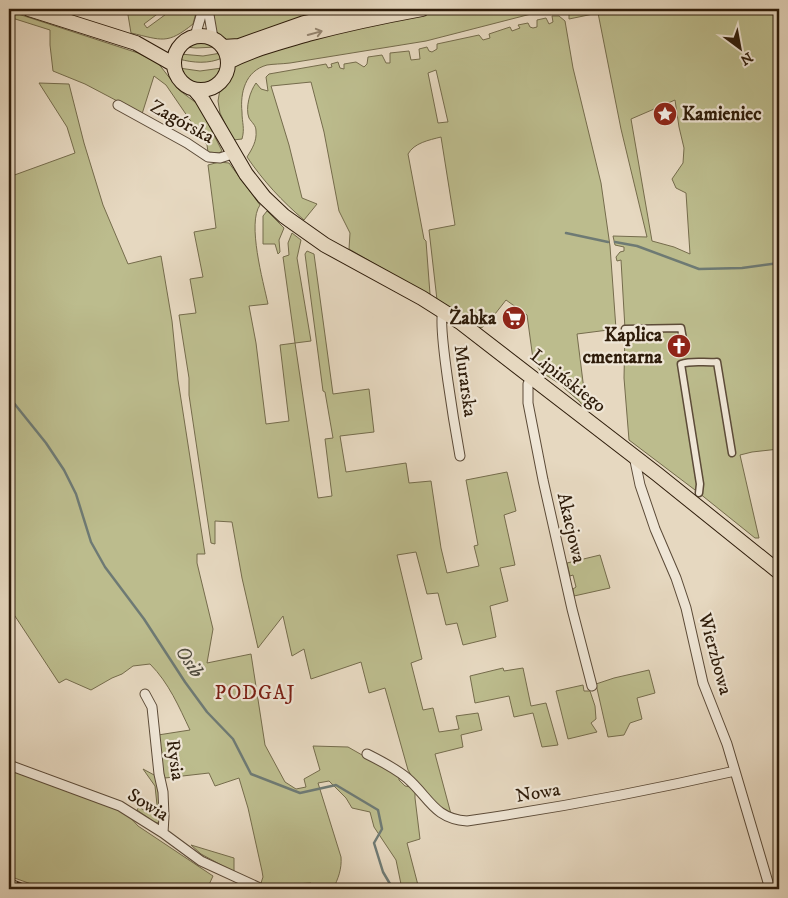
<svg xmlns="http://www.w3.org/2000/svg" width="788" height="898" font-family="'IM FELL DW Pica',serif">
<style>
.green{fill:#bcbc8d;stroke:#756c4c;fill-rule:evenodd}
.lines{fill:none;stroke-linecap:round;stroke-linejoin:round}
.stream{stroke:#6e7a74;stroke-width:2.5}
.pedestrian-casing{stroke:#5c4b38;stroke-width:9}
.minor-casing{stroke:#5c4b38;stroke-width:11}
.primary-casing{stroke:#2e1c0a;stroke-width:16}
.pedestrian{stroke:#efe6d6;stroke-width:6}
.minor{stroke:#efe6d6;stroke-width:9}
.primary{stroke:#e6d8c0;stroke-width:14}
.rail-casing{stroke:#2e1c0a;stroke-width:4.5}
.rail{stroke:#efe6d6;stroke-width:2.5;stroke-dasharray:8;stroke-linecap:butt}
.oneway{stroke:#93836e}
.labels{text-anchor:middle;dominant-baseline:central;stroke-width:4.5;stroke-linejoin:round;paint-order:stroke}
.poi-label{font-size:19px;font-weight:bold;fill:#2e1c0a;stroke:#efe6d6;text-anchor:end}
.street-label{font-size:19px;fill:#2e1c0a;stroke:#efe6d6}
.water-label{font-size:20px;font-style:italic;fill:#4e4b3f;stroke:#efe6d6}
.neighbourhood-label{font-size:20px;letter-spacing:1px;fill:#7a1f14;stroke:#efe6d6}
</style>
<rect width="100%" height="100%" fill="#e6d8c0"/>
<filter id="stains"><feTurbulence type="fractalNoise" baseFrequency=".004" numOctaves="4"/><feColorMatrix values="0 0 0 0 .2 0 0 0 0 .09 0 0 0 0 .02 0 0 0 .5 -.17"/></filter>
<radialGradient id="worn" r=".72"><stop offset=".6" stop-color="#630" stop-opacity="0"/><stop offset="1" stop-color="#630" stop-opacity=".3"/></radialGradient>
<path class="green" d="M 127,9 L 164,9 L 144,24 L 147,28 L 173,9 L 197,9 L 193,24 C 167,45 162,40 131,33 Z
M 213,9 L 349,9 L 241,41 L 224,41 C 212,33 212,22 213,9 Z
M 452,9 L 556,9 L 531,14 L 426,41 L 290,63 C 282,64 273,64 267,65 C 245,71 240,93 242,112 C 242,123 245,128 242,139 L 233,140 L 220,113 L 218,101 L 220,89 L 228,77 L 232,66 L 272,50 L 375,23 Z
M 581,9 L 779,9 L 779,449 L 752,452 L 740,455 L 759,538 L 755,538 L 699,493 L 629,440 L 624,378 L 625,329 L 621,260 L 617,261 L 616,257 L 620,252 L 624,251 L 624,247 L 615,245 L 613,236 L 647,237 L 621,129 L 598,13 L 569,19 L 569,12 ZM 675,100 L 679,127 L 684,148 L 683,163 L 672,179 L 676,188 L 686,193 L 690,254 L 674,247 L 652,241 L 631,119 Z
M 9,11 L 138,53 L 158,63 L 179,90 L 199,105 L 222,151 L 219,153 L 208,152 L 207,145 L 166,85 L 154,76 L 142,114 L 85,84 L 53,71 L 50,45 L 50,30 L 9,17 Z
M 552,16 L 559,16 L 565,21 L 573,68 L 601,183 L 610,246 L 616,329 L 577,334 L 586,406 L 584,407 L 579,401 L 563,387 L 564,385 L 559,381 L 557,382 L 541,372 L 533,359 L 527,315 L 506,300 L 495,314 L 493,313 L 483,327 L 479,328 L 437,300 L 429,230 L 455,225 L 441,137 C 429,140 414,143 408,154 L 424,239 L 426,241 L 430,294 L 427,294 L 349,249 L 350,233 L 339,211 L 324,132 L 311,82 L 271,86 L 289,145 L 302,198 L 317,204 L 304,220 C 282,201 264,182 247,157 C 252,149 257,141 256,131 C 256,125 252,123 249,118 C 245,108 250,91 256,83 L 261,89 L 268,91 L 266,77 L 269,74 L 326,64 L 328,68 L 332,67 L 331,64 L 338,62 L 340,68 L 344,69 L 344,64 L 356,62 L 364,67 L 367,64 L 368,57 L 382,55 L 386,63 L 390,63 L 390,53 L 409,51 L 411,60 L 420,59 L 419,49 L 427,47 L 429,51 L 432,52 L 437,49 L 437,44 L 479,35 L 483,40 L 490,38 L 489,34 L 510,27 L 512,31 L 520,28 L 518,25 L 528,23 L 530,27 L 533,28 L 537,27 L 537,20 L 546,18 L 549,24 L 553,22 ZM 436,70 L 448,122 L 447,122 L 438,123 L 428,73 Z
M 199,41 L 209,42 L 216,47 L 196,48 L 185,47 L 190,43 Z
M 221,53 L 222,58 C 209,64 193,63 179,59 L 180,54 L 203,56 Z
M 179,68 L 200,71 L 222,68 C 213,89 187,91 179,68 Z
M 39,83 L 69,84 L 84,143 L 103,205 L 128,264 L 161,256 L 172,321 L 178,380 L 205,554 L 197,554 L 197,563 L 213,629 L 207,663 L 251,654 L 265,745 L 285,782 L 296,789 L 306,787 L 304,779 L 320,770 L 313,746 L 348,747 L 399,776 L 399,780 L 405,786 L 411,787 L 415,792 L 415,798 L 420,839 L 407,843 L 419,889 L 402,889 L 396,860 L 374,827 L 370,812 L 352,808 L 346,798 L 329,781 L 318,783 L 341,857 C 342,869 338,879 333,889 L 317,889 L 311,883 L 294,884 L 294,889 L 273,889 L 261,883 L 263,877 L 262,871 L 248,808 L 239,778 L 215,786 L 209,773 L 165,778 C 161,772 161,745 158,735 L 190,730 C 179,707 169,683 150,664 L 133,666 L 122,674 L 112,678 L 91,690 L 66,679 L 59,683 L 9,607 L 9,177 L 75,153 L 67,127 Z
M 219,162 L 229,163 L 260,205 C 247,223 263,281 268,304 L 249,306 L 256,343 L 266,424 L 289,421 L 280,345 L 295,343 L 283,257 L 289,255 L 288,243 L 292,233 L 301,240 L 297,258 L 311,341 L 295,343 L 318,498 L 332,496 L 325,439 L 333,438 L 325,392 L 323,391 L 305,254 L 307,251 L 314,254 L 333,394 L 369,389 L 374,432 L 340,436 L 346,472 L 406,463 L 409,483 L 431,481 L 441,548 L 447,573 L 479,566 L 474,546 L 478,545 L 466,480 L 507,472 L 516,511 L 504,515 L 515,565 L 500,568 L 508,601 L 490,606 L 496,637 L 463,645 L 457,623 L 446,625 L 438,593 L 427,594 L 416,552 L 397,555 L 422,659 L 411,663 L 423,710 L 433,708 L 439,732 L 459,729 L 456,716 L 478,713 L 482,730 L 461,735 L 463,747 L 435,754 L 451,814 L 442,810 L 415,782 L 408,770 L 385,688 L 369,693 L 361,662 L 311,679 L 304,649 L 292,656 L 283,616 L 258,648 L 242,578 L 232,522 L 215,521 L 215,544 L 211,543 L 189,395 L 189,378 L 179,315 L 196,313 L 190,279 L 203,277 L 194,232 L 216,228 L 208,165 Z
M 267,211 L 284,228 L 279,240 L 280,252 L 278,254 L 275,244 L 263,244 L 263,216 Z
M 600,555 L 610,588 L 574,596 L 573,589 L 576,587 L 573,575 L 570,576 L 567,563 Z
M 503,668 L 504,671 L 523,668 L 531,706 L 546,703 L 558,745 L 542,747 L 533,713 L 514,717 L 509,696 L 475,703 L 470,676 Z
M 649,670 L 655,693 L 637,698 L 642,719 L 630,723 L 624,735 L 608,737 L 596,684 L 614,678 Z
M 583,685 L 584,691 L 590,691 L 595,706 L 596,719 L 591,723 L 597,732 L 568,739 L 556,691 Z
M 143,769 L 156,776 L 162,817 L 159,823 L 154,822 L 137,810 L 139,807 L 147,812 L 157,805 L 155,786 Z
M 9,770 L 106,804 L 128,815 L 138,826 L 213,876 L 207,889 L 45,889 L 9,876 Z
M 191,845 L 234,858 L 234,872 L 201,854 Z"/>
<g class="lines">
<path class="stream" d="M 566,233 L 608,242
M 615,242 L 637,246 L 699,269 L 742,268 L 779,263
M 9,397 L 46,443 L 64,470 L 76,494 L 91,542 L 105,567 L 144,619 L 185,682 L 207,712 L 233,739 L 251,774 L 300,793 L 336,785 L 378,810 L 382,829 L 374,843 L 383,872 L 393,889"/>
<g class="pedestrian-casing">
<path id="pedestrian" d="M 625,329 L 681,328 L 683,339
M 699,493 L 700,484 L 681,364 C 693,360 704,363 717,362 L 732,453"/>
</g>
<g class="minor-casing">
<path id="minor" d="M 208,9 L 213,38
M 195,36 L 203,9
M 118,105 L 187,143 L 208,157 L 220,158 L 232,154
M 443,311 C 437,324 456,434 460,456
M 532,377 L 528,384 L 528,403 L 543,480 L 572,609 L 592,686
M 634,456 L 640,485 L 655,529 L 676,578 L 686,608 L 703,683 L 727,744 L 770,889
M 145,694 L 152,707 L 159,774 L 163,792 L 164,816 L 163,833
M 367,754 C 381,761 395,768 407,778 C 429,797 434,819 467,821 C 557,808 647,791 735,771
M 9,765 L 120,806 L 163,833 L 201,861 L 262,889"/>
</g>
<g class="primary-casing">
<path id="primary" d="M 29,9 L 136,43 L 173,64
M174 63a27 27 0 1 1 54 0a27 27 0 1 1-54 0Z
M 223,47 L 239,46 L 304,23 L 372,9
M 228,62 C 253,49 281,42 308,34 C 346,24 384,16 422,9
M 195,90 L 201,97 L 246,174 L 264,197 L 284,216 L 325,245 L 422,298 L 460,322 L 657,474 L 779,572"/>
</g>
<use href="#pedestrian" class="pedestrian"/>
<use href="#minor" class="minor"/>
<use href="#primary" class="primary"/>
<g class="rail-casing">
<path id="rail" d="M 9,880 L 32,889"/>
</g>
<use href="#rail" class="rail"/>
</g>
<defs><path id="oneway-shaft" d="M-6 0H5M1.5-3L5.5 0L1.5 3" fill="none" stroke-width="1.6" stroke-linecap="round" stroke-linejoin="round" transform="scale(1.25)"/></defs>
<use class="oneway" href="#oneway-shaft" transform="translate(315 33) rotate(-15)"/>
<defs>
<g id="sight-disc" transform="scale(1.25)"><circle r="9.5" fill="#8f2418" stroke="#efe6d6"/><path d="M0-6L1.8-2.2L6-1.7L2.9 1.2L3.7 5.4L0 3.3L-3.7 5.4L-2.9 1.2L-6-1.7L-1.8-2.2Z" fill="#fff"/></g>
<g id="supermarket-disc" transform="scale(1.25)"><circle r="9.5" fill="#8f2418" stroke="#efe6d6"/><path d="M-6-5.5h2.5l.6 2H6L4.5 2H-2.5L-4.4-4H-6ZM-1.5 3.2a1.3 1.3 0 1 0 .1 0ZM3 3.2a1.3 1.3 0 1 0 .1 0Z" fill="#fff"/></g>
<g id="church-disc" transform="scale(1.25)"><circle r="9.5" fill="#8f2418" stroke="#efe6d6"/><path d="M-1.2-6h2.4v3.5h3.3v2.4h-3.3V6h-2.4V-.1h-3.3v-2.4h3.3Z" fill="#fff"/></g>
</defs>
<g fill-rule="evenodd">
<use href="#sight-disc" x="665" y="114"/>
<use href="#supermarket-disc" x="514" y="318"/>
<use href="#church-disc" x="679" y="346"/>
</g>
<g class="labels">
<g class="poi-label">
<text x="682" y="114" text-anchor="start">Kamieniec</text>
<text x="496" y="318">Żabka</text>
<text x="662" y="335">Kaplica<tspan x="662" dy="22">cmentarna</tspan></text>
</g>
<g class="street-label">
<text transform="translate(182 122) rotate(29)">Zagórska</text>
<text transform="translate(465 381) rotate(82)">Murarska</text>
<text transform="translate(568 381) rotate(38)">Lipińskiego</text>
<text transform="translate(571 528) rotate(77)">Akacjowa</text>
<text transform="translate(715 654) rotate(75)">Wierzbowa</text>
<text transform="translate(175 760) rotate(82)">Rysia</text>
<text transform="translate(538 793) rotate(-9)">Nowa</text>
<text transform="translate(148 805) rotate(32)">Sowia</text>
</g>
<g class="water-label">
<text transform="translate(189 662) rotate(56)">Osib</text>
</g>
<g class="neighbourhood-label">
<text x="255" y="693">PODGAJ</text>
</g>
</g>
<rect width="788" height="898" fill="none" stroke="#e6d8c0" stroke-width="30"/>
<rect x="10" y="10" width="768" height="878" fill="none" stroke="#2e1c0a" stroke-width="2.5"/>
<rect x="15" y="15" width="758" height="868" fill="none" stroke="#2e1c0a"/>
<g transform="translate(740 48) rotate(148)" stroke="#efe6d6" stroke-width="4" paint-order="stroke">
<path d="M0-4L9 19L0 12L-9 19Z" fill="#2e1c0a"/>
<text y="-8" font-size="14" font-weight="bold" text-anchor="middle" fill="#2e1c0a">N</text>
</g>
<rect width="100%" height="100%" filter="url(#stains)"/>
<rect width="100%" height="100%" fill="url(#worn)"/>
</svg>
